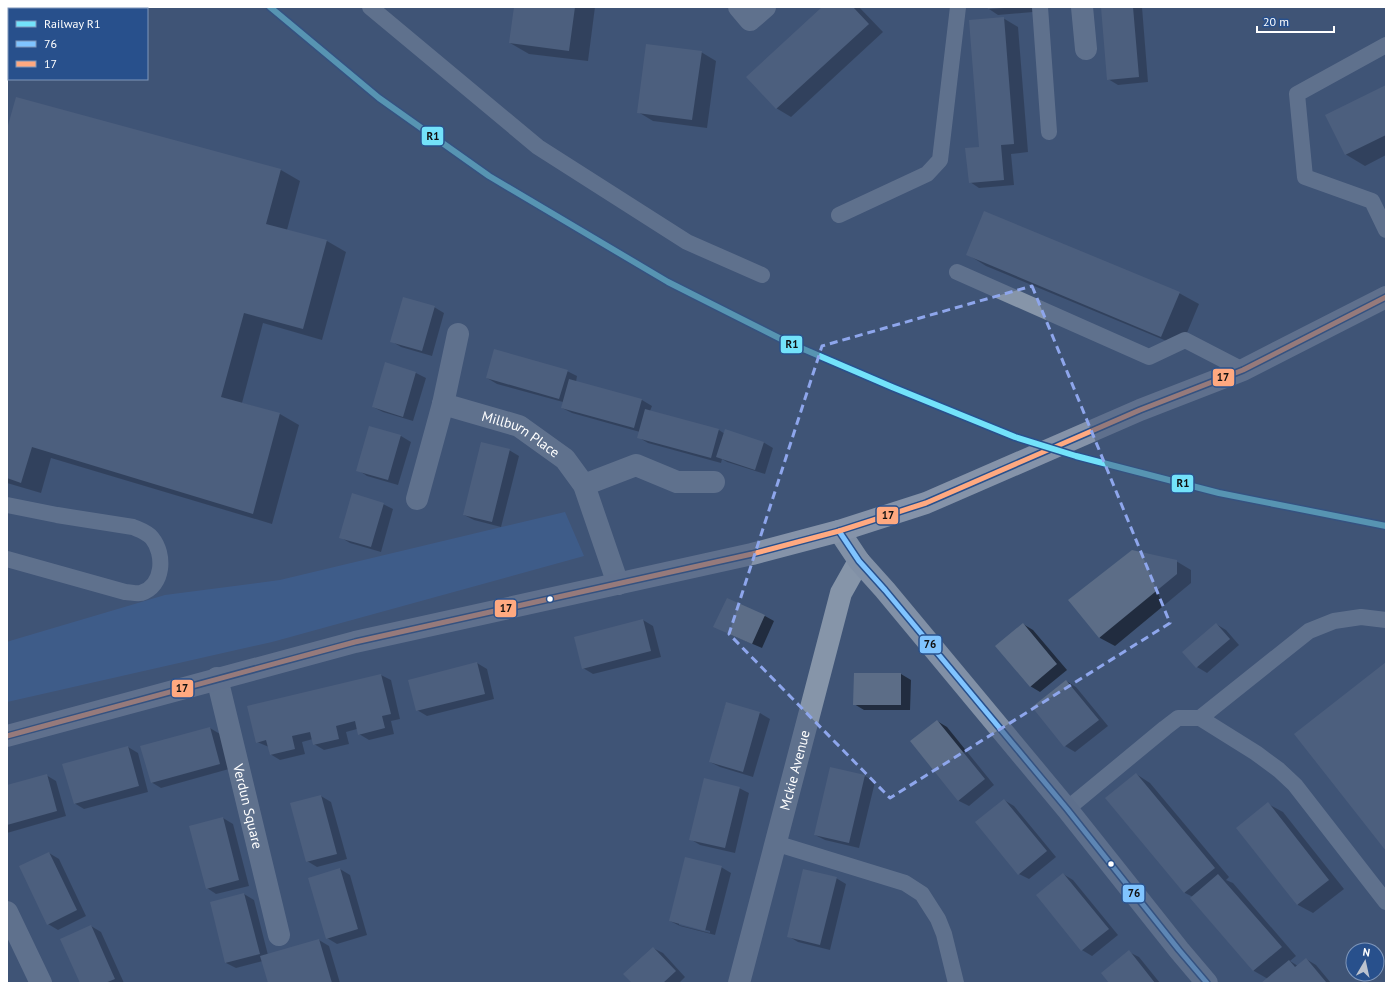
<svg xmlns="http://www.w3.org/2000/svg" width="1393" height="990" font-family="'PT Sans',sans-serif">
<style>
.green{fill:#3d67a1}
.shadow{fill:#0007;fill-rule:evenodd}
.building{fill:#5c6d87}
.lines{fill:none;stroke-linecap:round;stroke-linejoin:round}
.lane{stroke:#8695a9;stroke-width:16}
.street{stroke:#8695a9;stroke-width:22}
.secondary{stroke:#8190a6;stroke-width:22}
.primary{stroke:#8593a9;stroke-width:22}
.bus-1-casing{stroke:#28508c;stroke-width:8}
.bus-2-casing{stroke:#28508c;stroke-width:8}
.bus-1{stroke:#80c4ff;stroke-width:5}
.bus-2{stroke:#ffa980;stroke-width:5}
.rail-1-casing{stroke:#28508c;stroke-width:9}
.rail-1{stroke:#73e2fa;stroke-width:6}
.marked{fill:none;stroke:#8ea6ec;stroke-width:3;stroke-dasharray:8 5;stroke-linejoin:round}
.bus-dot{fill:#fff;stroke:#28508c;stroke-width:1.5}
.labels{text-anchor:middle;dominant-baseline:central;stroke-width:3;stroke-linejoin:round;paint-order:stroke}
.street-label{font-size:14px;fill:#fff;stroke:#28508c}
.line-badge{stroke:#28508c;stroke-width:1.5}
.pale-badge-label{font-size:11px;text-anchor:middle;font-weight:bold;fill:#111}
</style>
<rect width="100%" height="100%" fill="#3f5476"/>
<path class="green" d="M 565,512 L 584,556 L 272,642 L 7,702 L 7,642 L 13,640 L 165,595 L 280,580 Z"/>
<path class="shadow" d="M 515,7 L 595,7 L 588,61 L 529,54 L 510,43 Z
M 824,7 L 859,7 L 883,32 L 791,117 L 776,108 Z
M 988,7 L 1032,7 L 1033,12 L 998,15 L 989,9 Z
M 1102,7 L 1142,7 L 1148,82 L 1118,85 L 1108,79 Z
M 1003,18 L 1018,27 L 1028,152 L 1011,154 L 1014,185 L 979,188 L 970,182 L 983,148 Z
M 701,52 L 716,61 L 707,128 L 653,121 L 638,112 Z
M 1386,86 L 1386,155 L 1365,166 L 1345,154 Z
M 17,98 L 281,170 L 300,181 L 287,230 L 327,241 L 346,252 L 322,340 L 263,323 L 242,403 L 280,414 L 299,425 L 272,524 L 51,458 L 41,493 L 7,483 L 7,132 Z
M 967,254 L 1179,293 L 1199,304 L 1181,347 L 986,266 Z
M 434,307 L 444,313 L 432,356 L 401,347 L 391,341 Z
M 385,364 L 416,373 L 426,378 L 413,421 L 383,412 L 373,407 Z
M 567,371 L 577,376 L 576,382 L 642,400 L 652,406 L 650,411 L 719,430 L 725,434 L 763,442 L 773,448 L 765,474 L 727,462 L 722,459 L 721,463 L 648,443 L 638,437 L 640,432 L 572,413 L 562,408 L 563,402 L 497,384 L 487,378 Z
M 370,427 L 401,436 L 411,442 L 398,485 L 367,476 L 358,470 Z
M 509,450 L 519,456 L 501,527 L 474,520 L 464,515 Z
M 383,504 L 393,509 L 381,552 L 350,543 L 340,537 Z
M 1176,561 L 1191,570 L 1191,583 L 1115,646 L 1100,638 L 1070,600 Z
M 765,616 L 774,621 L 762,648 L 725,632 Z
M 643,620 L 653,626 L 661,657 L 593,674 L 583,668 Z
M 1023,624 L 1033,630 L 1067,670 L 1040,692 L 1030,686 Z
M 1216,624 L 1226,630 L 1239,645 L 1207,673 L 1197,667 Z
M 477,663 L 487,669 L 494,699 L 427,716 L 417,710 Z
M 901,674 L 911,680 L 910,710 L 864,710 L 854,704 Z
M 381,675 L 391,680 L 400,719 L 391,721 L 394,734 L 369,740 L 359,734 L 357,729 L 346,732 L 349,744 L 324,750 L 314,744 L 313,739 L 302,742 L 305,754 L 280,760 L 270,754 L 269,747 L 257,742 Z
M 1066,681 L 1076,687 L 1108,726 L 1075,752 L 1065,746 L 1034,707 Z
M 726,703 L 760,713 L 770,719 L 753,777 L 720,767 L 710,762 Z
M 937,721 L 947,727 L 994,785 L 969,806 L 959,801 L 911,741 Z
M 210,728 L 220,734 L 229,769 L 161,788 L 151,782 Z
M 128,747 L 138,753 L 148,792 L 84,809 L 74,803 Z
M 1136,774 L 1150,783 L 1229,877 L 1226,880 L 1233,883 L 1296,956 L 1290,961 L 1298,966 L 1306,959 L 1316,965 L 1331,983 L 1263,983 L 1268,979 L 1254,971 L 1191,898 L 1193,897 L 1185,893 L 1106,798 Z
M 46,775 L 56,781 L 66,816 L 7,833 L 7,786 Z
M 865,776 L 875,782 L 859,848 L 825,840 L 815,835 Z
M 739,788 L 749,793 L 735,853 L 700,845 L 690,839 Z
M 321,796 L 331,802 L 347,859 L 317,867 L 307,861 Z
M 1004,800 L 1014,806 L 1056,857 L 1029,879 L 1019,874 Z
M 1268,804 L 1283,812 L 1344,889 L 1313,913 L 1298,905 L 1237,828 Z
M 223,818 L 233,824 L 249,886 L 216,894 L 207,888 Z
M 49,853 L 59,859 L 86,916 L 58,930 L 48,924 Z
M 721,867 L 731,873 L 715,935 L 680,926 L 670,921 ZM 679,923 L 710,931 L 710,933 L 679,925 Z
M 340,869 L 350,875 L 367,935 L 337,944 L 327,938 Z
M 1063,874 L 1073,880 L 1118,935 L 1092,956 L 1082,950 L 1037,895 Z
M 836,878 L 846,884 L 830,950 L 798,942 L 788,936 Z
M 244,894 L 254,900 L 268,955 L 319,940 L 329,946 L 340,983 L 269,983 L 263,961 L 236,968 L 226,963 Z
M 91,926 L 101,932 L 124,983 L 81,983 Z
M 653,948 L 663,953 L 685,977 L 679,983 L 633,983 Z
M 1129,952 L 1139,957 L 1160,983 L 1110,983 Z"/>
<path class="building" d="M 514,7 L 575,7 L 569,51 L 509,43 Z
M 822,7 L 853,7 L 869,24 L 776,109 L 746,77 Z
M 987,7 L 1004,7 L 1004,8 L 988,9 Z
M 1101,7 L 1133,7 L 1139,77 L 1107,80 Z
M 1004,17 L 1014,144 L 1001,145 L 1004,180 L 969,183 L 965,148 L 979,147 L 969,20 Z
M 646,44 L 702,51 L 692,120 L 637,113 Z
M 1386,85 L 1386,135 L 1345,155 L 1325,115 Z
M 16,97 L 281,169 L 266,224 L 327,240 L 303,329 L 244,313 L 221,397 L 280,413 L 253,514 L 32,447 L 21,483 L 7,478 L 7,129 Z
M 984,211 L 1180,292 L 1161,337 L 966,255 Z
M 403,297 L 435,306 L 422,351 L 390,342 Z
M 494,349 L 568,370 L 559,399 L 486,378 Z
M 385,362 L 416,372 L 403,417 L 372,407 Z
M 569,379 L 642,399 L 634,428 L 561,408 Z
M 645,409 L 719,429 L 711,458 L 637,438 Z
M 369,426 L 401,435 L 388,480 L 356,471 Z
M 725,429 L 764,442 L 755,470 L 716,457 Z
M 481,442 L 510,449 L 492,522 L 463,515 Z
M 352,493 L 384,503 L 371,547 L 339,538 Z
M 1132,550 L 1177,560 L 1177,574 L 1099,638 L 1068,600 Z
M 727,598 L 765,615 L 752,644 L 713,627 Z
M 643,619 L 651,651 L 582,669 L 574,637 Z
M 1023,623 L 1057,664 L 1030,687 L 995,646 Z
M 1216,623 L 1230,639 L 1196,668 L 1182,652 Z
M 477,662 L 485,694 L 416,711 L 408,680 Z
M 1386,662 L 1386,851 L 1294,734 Z
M 854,673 L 901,673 L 901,705 L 853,705 Z
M 381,674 L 391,714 L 382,716 L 385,728 L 358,735 L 355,721 L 336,726 L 339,739 L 313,745 L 310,732 L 292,736 L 295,749 L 270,755 L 266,740 L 256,743 L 247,706 Z
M 1066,680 L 1099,720 L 1064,747 L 1032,707 Z
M 726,702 L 760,712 L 743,772 L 709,762 Z
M 937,720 L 985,779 L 958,801 L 910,741 Z
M 210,727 L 220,764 L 151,783 L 140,746 Z
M 128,746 L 139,786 L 74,804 L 62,764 Z
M 830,767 L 865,775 L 849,843 L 814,835 Z
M 1136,773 L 1215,868 L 1184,893 L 1105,798 Z
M 47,774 L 57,811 L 7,825 L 7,785 Z
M 704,778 L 740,787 L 725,848 L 689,840 Z
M 321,795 L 337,854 L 306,862 L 290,803 Z
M 1004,799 L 1047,851 L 1018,875 L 975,822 Z
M 1268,802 L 1329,880 L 1297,905 L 1236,828 Z
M 223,817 L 239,880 L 206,889 L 189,826 Z
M 49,852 L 77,910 L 47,925 L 19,866 Z
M 685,857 L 722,866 L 705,931 L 669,921 Z
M 340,868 L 358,929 L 326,939 L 308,878 Z
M 803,869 L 837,877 L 820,945 L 787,937 Z
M 1063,873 L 1109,929 L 1081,951 L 1036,895 Z
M 1218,874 L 1282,947 L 1253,971 L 1190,898 Z
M 244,893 L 260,954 L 225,963 L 210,902 Z
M 91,925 L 115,979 L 105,983 L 80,983 L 60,939 Z
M 319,939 L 332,983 L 268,983 L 260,956 Z
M 653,947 L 676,971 L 663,983 L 632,983 L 623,974 Z
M 1129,950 L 1155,983 L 1109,983 L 1101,973 Z
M 1306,958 L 1326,982 L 1324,983 L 1261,983 L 1289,960 L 1295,967 Z"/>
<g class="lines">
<path class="lane" d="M 370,7 L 538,147 L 687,242 L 762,275
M 1040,7 L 1049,132
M 1386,45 L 1297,94 L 1305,177 L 1372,201 L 1386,230
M 839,215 L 927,174 L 940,160 L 958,7
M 957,272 L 1149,357 L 1185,340 L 1243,370
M 7,505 L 57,515 L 133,527 C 140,530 147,532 152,538 C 165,554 164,586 141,593 C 136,594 130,592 125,592 L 7,559
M 1200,718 L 1309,631 L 1334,621 L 1361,617 L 1386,620
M 1067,809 L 1165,728 L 1178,718 L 1200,718 L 1256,753 L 1279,770 L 1295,785 L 1386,902
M 775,843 L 905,883 L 922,894 L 938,919 L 944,934 L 956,983"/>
<g class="street">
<path d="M 739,7 L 750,20 L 765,7"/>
<path d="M 1082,7 L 1086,49"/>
<path id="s1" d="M 443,404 L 519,426 L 565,459 L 584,485 L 618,584"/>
<path d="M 584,485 L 636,465 L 677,482 L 714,482"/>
<path d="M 417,499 L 443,404 L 458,334"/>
<path id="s2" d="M 217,678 L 279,935"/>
<path d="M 7,912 L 41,983"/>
<path id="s3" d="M 739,983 L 841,593 L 859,561"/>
</g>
<path class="secondary" d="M 839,531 L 859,561 L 885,590 L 1067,809 L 1179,950 L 1207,983"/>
<path class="primary" d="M 7,736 L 355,642 L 752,554 L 839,531 L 926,503 L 1140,410 L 1243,370 L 1386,297"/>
<g class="bus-1-casing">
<path id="bus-1" d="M 839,531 L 859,561 L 885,590 L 1067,809 L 1179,950 L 1207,983"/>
</g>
<g class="bus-2-casing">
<path id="bus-2" d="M 7,736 L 355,642 L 752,554 L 839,531 L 926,503 L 1140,410 L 1243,370 L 1386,297"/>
</g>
<use href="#bus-1" class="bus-1"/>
<use href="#bus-2" class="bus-2"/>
<g class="rail-1-casing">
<path id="rail-1" d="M 270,7 L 379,98 L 489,176 L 668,282 L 787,342 L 892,387 L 1015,437 L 1076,456 L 1219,493 L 1386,526"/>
</g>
<use href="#rail-1" class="rail-1"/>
</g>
<path d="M0 0H1393V990H0ZM 1032,286 L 1170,623 L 890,798 L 729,634 L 822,346 Z" fill="#3f5476" fill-opacity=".55" fill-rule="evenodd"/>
<path class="marked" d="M 1032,286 L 1170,623 L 890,798 L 729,634 L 822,346 Z"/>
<g class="bus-dot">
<circle cx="550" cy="599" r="3.5"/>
<circle cx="1111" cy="864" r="3.5"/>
</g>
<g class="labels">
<g class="street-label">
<text stroke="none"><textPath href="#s1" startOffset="84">Millburn Place</textPath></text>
<text stroke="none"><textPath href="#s3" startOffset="220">Mckie Avenue</textPath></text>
<text stroke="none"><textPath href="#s2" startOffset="132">Verdun Square</textPath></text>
</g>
</g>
<g class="line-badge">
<rect x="421" y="126" width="23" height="20" rx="4" fill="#73e2fa"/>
<rect x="780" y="335" width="23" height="19" rx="4" fill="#73e2fa"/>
<rect x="1212" y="368" width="23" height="19" rx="4" fill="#ffa980"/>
<rect x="1171" y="474" width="23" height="19" rx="4" fill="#73e2fa"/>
<rect x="876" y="506" width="23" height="19" rx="4" fill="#ffa980"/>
<rect x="494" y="599" width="23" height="19" rx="4" fill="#ffa980"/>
<rect x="919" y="635" width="23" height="19" rx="4" fill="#80c4ff"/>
<rect x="171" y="679" width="23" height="19" rx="4" fill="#ffa980"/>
<rect x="1122" y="884" width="23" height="19" rx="4" fill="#80c4ff"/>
</g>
<g class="pale-badge-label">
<text x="433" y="140">R1</text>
<text x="792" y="348">R1</text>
<text x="1223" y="381">17</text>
<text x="1183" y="487">R1</text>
<text x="888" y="519">17</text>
<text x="506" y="612">17</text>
<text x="930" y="648">76</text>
<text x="182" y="692">17</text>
<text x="1134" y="897">76</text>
</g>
<rect width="1393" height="990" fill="none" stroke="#ffffff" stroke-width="16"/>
<rect x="8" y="8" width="140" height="72" fill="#28508c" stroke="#7e96ba"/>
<rect x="16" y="21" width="20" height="6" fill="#73e2fa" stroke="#7e96ba"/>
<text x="44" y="28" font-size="12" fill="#ffffff">Railway R1</text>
<rect x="16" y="41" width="20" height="6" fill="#80c4ff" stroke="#7e96ba"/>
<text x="44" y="48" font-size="12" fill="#ffffff">76</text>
<rect x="16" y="61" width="20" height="6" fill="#ffa980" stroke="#7e96ba"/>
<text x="44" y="68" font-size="12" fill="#ffffff">17</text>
<g transform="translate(1365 962) rotate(9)"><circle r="19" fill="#28508c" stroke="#7e96ba"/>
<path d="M0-3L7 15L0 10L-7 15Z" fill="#bcc3cf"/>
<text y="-6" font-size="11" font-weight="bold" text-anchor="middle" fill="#ffffff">N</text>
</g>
<path d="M1257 26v6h77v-6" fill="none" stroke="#ffffff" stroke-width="2"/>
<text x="1263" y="26" font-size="12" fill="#ffffff" stroke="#28508c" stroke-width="3" paint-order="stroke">20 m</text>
</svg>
